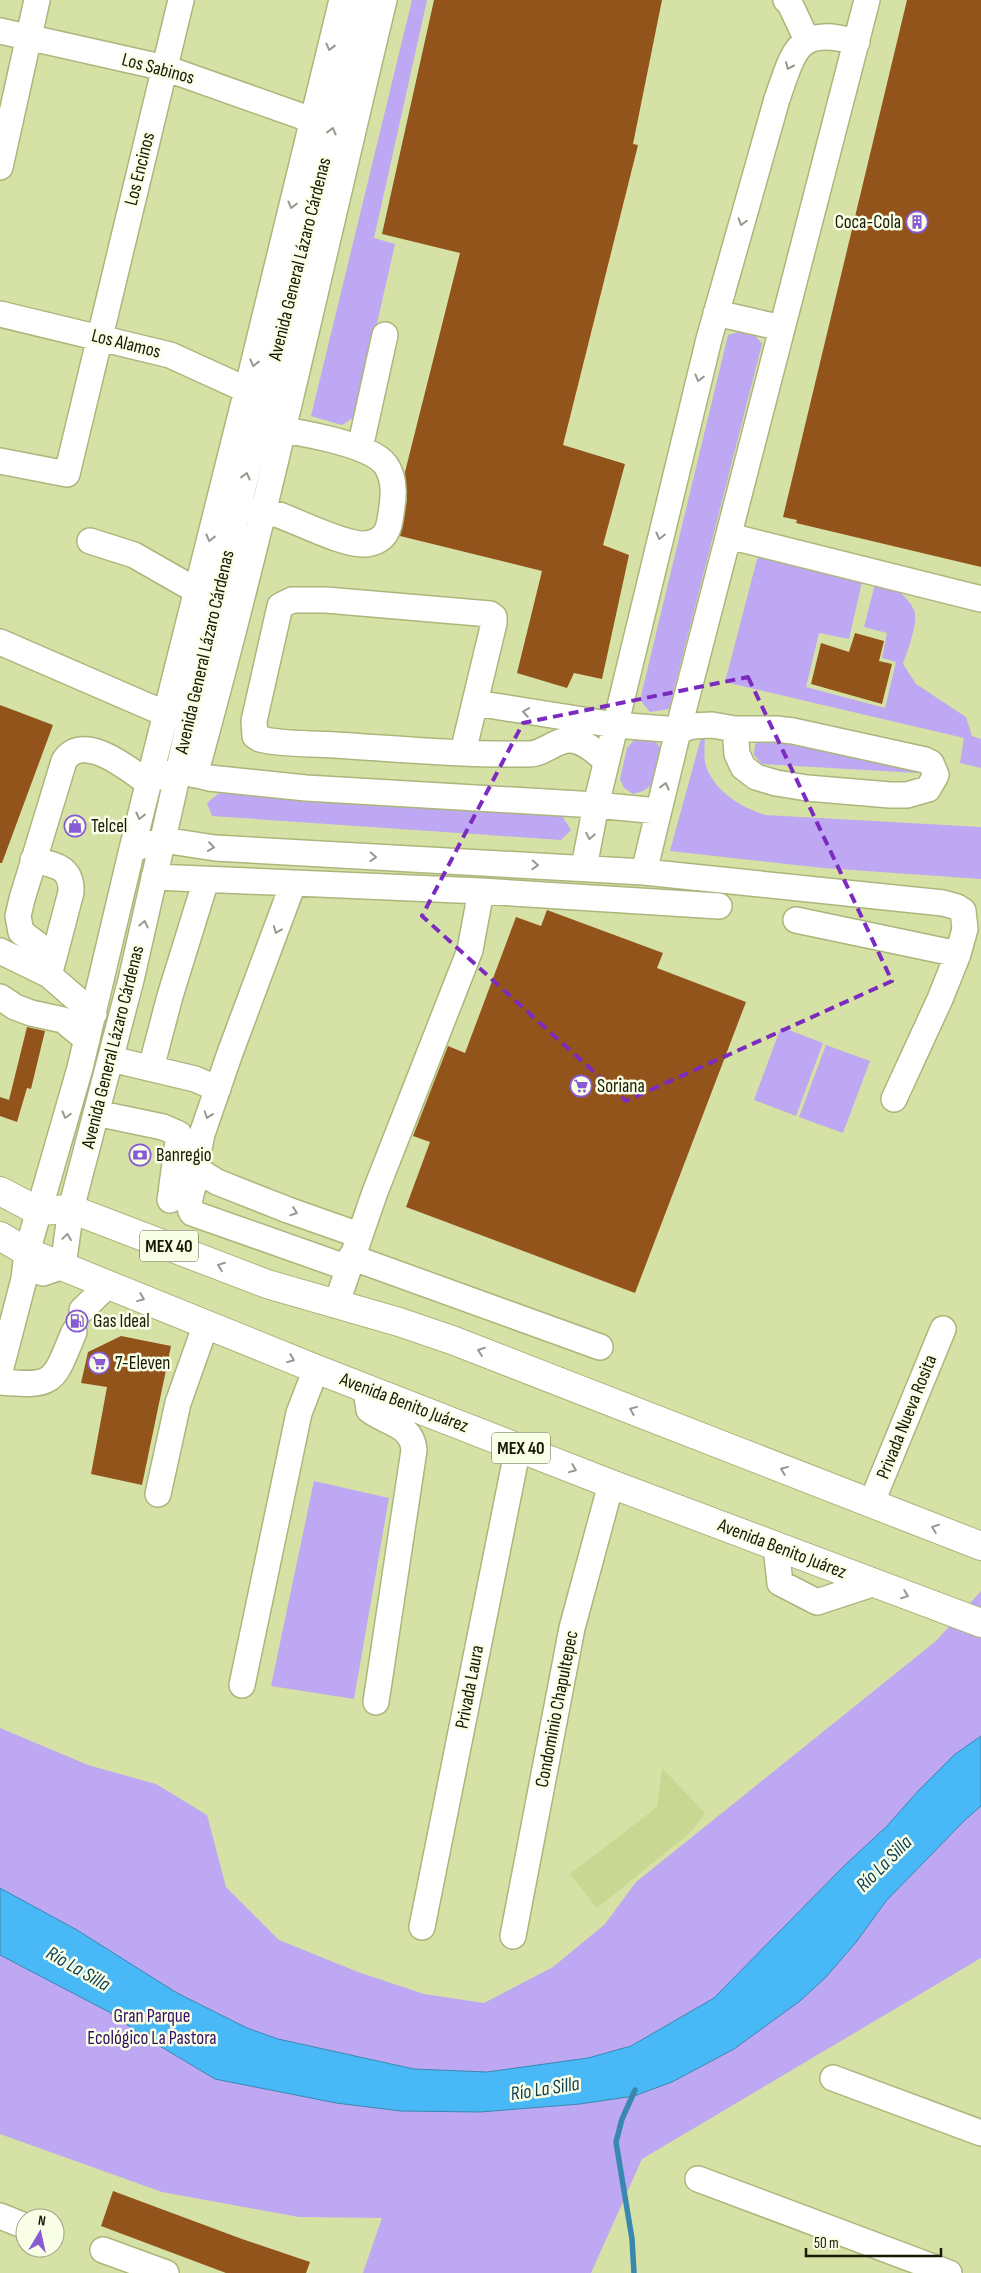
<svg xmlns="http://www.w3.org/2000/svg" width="981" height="2273" font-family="'Sofia Sans Condensed',sans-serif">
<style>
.built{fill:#c9d793}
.green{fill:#bea7f3}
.water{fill:#48b8f7;stroke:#3989ae}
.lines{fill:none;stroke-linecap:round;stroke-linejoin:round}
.stream{stroke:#3989ae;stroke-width:5.5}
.building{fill:#93541c}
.minor-casing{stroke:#aab67b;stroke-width:28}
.major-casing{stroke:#aab67b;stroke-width:30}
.minor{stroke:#fff;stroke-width:25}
.major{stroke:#fff;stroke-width:28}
.oneway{stroke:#97988e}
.marked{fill:none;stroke:#7b2cbf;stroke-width:4;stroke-dasharray:10 6;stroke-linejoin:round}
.labels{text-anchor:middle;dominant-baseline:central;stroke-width:5;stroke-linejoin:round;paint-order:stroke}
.shield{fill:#f9ffe7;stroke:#5b5f48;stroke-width:1}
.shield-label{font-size:18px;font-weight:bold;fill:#171b04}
.street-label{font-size:19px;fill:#171b04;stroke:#f9ffe7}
.poi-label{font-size:19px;fill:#171b04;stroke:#f9ffe7;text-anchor:start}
.park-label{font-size:19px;fill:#340f61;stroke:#f9ffe7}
.water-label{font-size:20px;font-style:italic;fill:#0e3d56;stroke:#f9ffe7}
</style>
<rect width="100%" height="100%" fill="#d6e2a5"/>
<path class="built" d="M 662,1768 L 705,1813 L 691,1832 L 597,1908 L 570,1874 L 657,1807 Z"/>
<path class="green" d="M 412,0 L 427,0 L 374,238 L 395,244 L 356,416 L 342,425 L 311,416 Z
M 750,329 L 762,344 L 669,709 L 650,712 L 640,700 L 728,335 Z
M 760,548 L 864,573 L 849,639 L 819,633 L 806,687 L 885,708 L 896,662 L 882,658 L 887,633 L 864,627 L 877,576 C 890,584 908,596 914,610 C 919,622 907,652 903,664 L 916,684 L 966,717 L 972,736 L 981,739 L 981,768 L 960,763 L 964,738 L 725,682 Z
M 705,734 C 705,743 703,757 706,766 C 715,792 741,807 765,815 L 981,827 L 981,879 L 823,868 L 670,851 L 701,738 Z
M 762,735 L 916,768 L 917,773 L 762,764 L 754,755 L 755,745 Z
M 635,739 L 653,739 L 660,747 C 655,772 661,788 633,794 L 624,788 L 620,779 L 627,748 Z
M 219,793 L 561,814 L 571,830 L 561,840 L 212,816 L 207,803 Z
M 781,1027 L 823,1043 L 796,1116 L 754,1100 Z
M 826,1045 L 870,1061 L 843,1133 L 799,1117 Z
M 314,1481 L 389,1498 L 354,1699 L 271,1686 Z
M 981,1591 L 981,1958 L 642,2159 L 591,2273 L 363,2273 L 382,2218 L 299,2217 L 162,2192 L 0,2134 L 0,1728 L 88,1765 L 156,1784 L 207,1815 L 226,1887 L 279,1940 L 358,1972 L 424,1994 L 484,2003 L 553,1967 L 605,1924 L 636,1882 L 936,1641 Z"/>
<path class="water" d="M 981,1736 L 981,1806 L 965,1820 L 886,1901 L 857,1941 L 826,1977 L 800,2001 L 734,2049 L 672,2082 L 634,2096 L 580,2104 L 480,2112 L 401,2111 L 336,2103 L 215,2079 L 143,2036 L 109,2012 L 0,1955 L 0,1888 L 77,1930 L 177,1993 L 247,2028 L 278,2039 L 414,2069 L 487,2072 L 588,2058 L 631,2046 L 714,1998 L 844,1866 L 887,1826 L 919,1790 L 954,1755 Z"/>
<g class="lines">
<path class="stream" d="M 634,2273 L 632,2239 L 616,2142 L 622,2119 L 635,2090"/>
</g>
<path class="building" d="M 434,0 L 662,0 L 633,144 L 638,145 L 563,445 L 625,464 L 603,545 L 629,555 L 602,679 L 574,673 L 567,688 L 517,673 L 542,571 L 400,536 L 407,500 L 405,472 L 460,253 L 382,234 Z
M 907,0 L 981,0 L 981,567 L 796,523 L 797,520 L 783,517 Z
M 855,633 L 884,641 L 879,661 L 892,664 L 882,704 L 811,684 L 821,643 L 849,652 Z
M 0,705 L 53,725 L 2,863 L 0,863 Z
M 547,910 L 663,953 L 657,968 L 746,1002 L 635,1293 L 406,1207 L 430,1142 L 413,1136 L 448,1046 L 465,1053 L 516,917 L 541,926 Z
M 27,1027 L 45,1031 L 31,1089 L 27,1088 L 17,1122 L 0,1116 L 0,1097 L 9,1100 Z
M 121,1336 L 171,1346 L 142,1485 L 91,1474 L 107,1387 L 81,1383 L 88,1352 Z
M 113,2191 L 242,2239 L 310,2262 L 306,2273 L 226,2273 L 101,2226 Z"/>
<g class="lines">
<g class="minor-casing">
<path id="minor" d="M 786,0 L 790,4 L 807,40
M 0,31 L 165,68 L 312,120
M 0,167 L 37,0
M 716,313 L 782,328
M 0,314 L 170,355 L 247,390
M 360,448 L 385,335
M 0,461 L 67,474 L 181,0
M 246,509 C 257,511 269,512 279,515 C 301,523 346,546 366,544 C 381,542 388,534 390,520 C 393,502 397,480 385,464 C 368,443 294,431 267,428
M 729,536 L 981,599
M 90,541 L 134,555 L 197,591
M 0,642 L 166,714
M 475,703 L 615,725 L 679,730 L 693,726 L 712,725 L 735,729 L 776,729 L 793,731 L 925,760 L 931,763 L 936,775 L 928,789 L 907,795 L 890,795 L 807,788 L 776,783 L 756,777 L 743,767 L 737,754 L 735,729
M 463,752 L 494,623 L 494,617 L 490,614 L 326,600 L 292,600 L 280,606 L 254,721 L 255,736 L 260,739 C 284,745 311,743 335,745 C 399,749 464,755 529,754 C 544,754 556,739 571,740 C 585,741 597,753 606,761
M 195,775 C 266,519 322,258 384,0
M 162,777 L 178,770 L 209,778 L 306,788 L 596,805 L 709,339 L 777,99 C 795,48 797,26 857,42
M 132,849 L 163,840 L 215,848 L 644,872 L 681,719 L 867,0
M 33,860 C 54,865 72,866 71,892 L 54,957
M 584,867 L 596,805 L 658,811
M 644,872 L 943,903 L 957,907 L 963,911 L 965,929 L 958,954 L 940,999 L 894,1099
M 154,877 L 481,891 L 719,906
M 293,884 L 230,1053 L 202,1134 L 196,1164 L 199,1171 L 217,1182 L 288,1210 L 359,1235
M 796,920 L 958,954
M 0,951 L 49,975 L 94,1014
M 49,975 L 54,957 L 21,932 L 18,916 L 22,899 L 64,761 C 83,731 129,769 148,783
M 0,997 L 15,1007 L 31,1013 L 63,1020 L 87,1040
M 111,1059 L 195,1079 L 218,1089
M 151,1068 L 170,996 L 206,880
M 96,1113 L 163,1127 L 179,1134 L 170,1200
M 199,1171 C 195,1183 185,1201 192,1213 L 348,1268
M 351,1257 L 600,1347
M 43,1273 L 63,1266 L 71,1209 L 131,980 L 238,508 L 365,0
M 336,1305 L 375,1192 L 470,950 L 481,891
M 82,1310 L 108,1285
M 0,1371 L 24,1279 L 27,1252 L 80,1068 L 132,849 L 247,390 L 342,0
M 0,1382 C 56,1387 53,1382 74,1332
M 158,1494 L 178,1403 L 206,1324
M 871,1504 L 943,1329
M 776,1547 L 780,1583 L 817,1602 L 875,1583
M 242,1685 L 299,1413 L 316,1369
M 376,1702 L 414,1450 C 412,1424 387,1424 369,1410 L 367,1397 L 376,1392
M 422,1927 L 518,1447
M 513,1936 L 572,1628 L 611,1484
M 833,2078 L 981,2133
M 698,2179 L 949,2273
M 0,2216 L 25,2226
M 103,2250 L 166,2273"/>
</g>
<g class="major-casing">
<path id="major" d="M 0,1191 L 38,1211 L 71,1209 L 267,1284 L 399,1322 L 452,1340 L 981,1546
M 0,1236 L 27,1252 L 316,1369 L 611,1484 L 981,1623"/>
</g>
<use href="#minor" class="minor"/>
<use href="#major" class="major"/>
</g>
<defs><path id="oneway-chevron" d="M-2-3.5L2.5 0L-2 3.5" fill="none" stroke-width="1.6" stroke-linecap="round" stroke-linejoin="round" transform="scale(1.25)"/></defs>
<g class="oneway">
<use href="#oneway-chevron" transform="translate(330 47) rotate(104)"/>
<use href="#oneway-chevron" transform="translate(789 66) rotate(114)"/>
<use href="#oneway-chevron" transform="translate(332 131) rotate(-76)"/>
<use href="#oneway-chevron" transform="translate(292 205) rotate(104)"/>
<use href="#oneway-chevron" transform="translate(742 222) rotate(106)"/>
<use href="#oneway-chevron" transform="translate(254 363) rotate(104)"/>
<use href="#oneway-chevron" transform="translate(699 378) rotate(104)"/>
<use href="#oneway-chevron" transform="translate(246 476) rotate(-76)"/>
<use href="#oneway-chevron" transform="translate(660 536) rotate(104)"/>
<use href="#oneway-chevron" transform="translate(210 538) rotate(104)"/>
<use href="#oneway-chevron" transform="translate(526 712) rotate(-171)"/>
<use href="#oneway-chevron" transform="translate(665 786) rotate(-76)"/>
<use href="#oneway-chevron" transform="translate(140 816) rotate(104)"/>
<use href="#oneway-chevron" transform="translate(590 836) rotate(101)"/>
<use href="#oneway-chevron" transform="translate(211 847) rotate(8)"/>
<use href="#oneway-chevron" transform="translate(373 857) rotate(3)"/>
<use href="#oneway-chevron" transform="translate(535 865) rotate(3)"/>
<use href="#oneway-chevron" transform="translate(144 924) rotate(-77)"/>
<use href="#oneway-chevron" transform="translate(277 930) rotate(112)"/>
<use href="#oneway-chevron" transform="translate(66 1115) rotate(106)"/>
<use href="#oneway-chevron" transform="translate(208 1115) rotate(109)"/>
<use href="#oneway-chevron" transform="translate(294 1212) rotate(19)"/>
<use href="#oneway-chevron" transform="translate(67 1237) rotate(-82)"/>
<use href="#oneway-chevron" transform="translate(221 1266) rotate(-159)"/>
<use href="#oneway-chevron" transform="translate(141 1298) rotate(22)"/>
<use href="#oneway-chevron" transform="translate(481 1351) rotate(-160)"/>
<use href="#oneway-chevron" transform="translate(291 1359) rotate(22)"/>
<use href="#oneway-chevron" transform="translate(633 1410) rotate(-158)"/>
<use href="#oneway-chevron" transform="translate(573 1469) rotate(22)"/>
<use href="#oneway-chevron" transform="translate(784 1470) rotate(-158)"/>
<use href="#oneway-chevron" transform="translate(935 1528) rotate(-159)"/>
<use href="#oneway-chevron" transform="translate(905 1595) rotate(21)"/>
</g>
<path class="marked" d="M 748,677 L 892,981 L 626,1101 L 422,916 L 523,723 Z"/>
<defs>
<g id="building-ring" transform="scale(1.125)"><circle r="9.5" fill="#f9ffe7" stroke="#875bd4" stroke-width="1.5"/><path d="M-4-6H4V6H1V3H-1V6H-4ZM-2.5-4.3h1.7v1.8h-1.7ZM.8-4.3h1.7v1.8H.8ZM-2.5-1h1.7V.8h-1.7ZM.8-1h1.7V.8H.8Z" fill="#875bd4"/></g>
<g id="shop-ring" transform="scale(1.125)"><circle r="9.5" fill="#f9ffe7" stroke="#875bd4" stroke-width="1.5"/><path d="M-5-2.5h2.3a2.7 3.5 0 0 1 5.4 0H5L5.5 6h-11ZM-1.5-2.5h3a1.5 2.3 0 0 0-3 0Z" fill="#875bd4"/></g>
<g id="supermarket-ring" transform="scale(1.125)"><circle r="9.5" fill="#f9ffe7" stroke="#875bd4" stroke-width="1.5"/><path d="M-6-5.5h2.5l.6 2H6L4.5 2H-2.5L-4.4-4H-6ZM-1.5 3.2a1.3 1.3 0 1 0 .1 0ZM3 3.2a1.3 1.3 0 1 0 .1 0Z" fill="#875bd4"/></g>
<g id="bank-ring" transform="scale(1.125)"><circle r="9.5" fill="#f9ffe7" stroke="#875bd4" stroke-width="1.5"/><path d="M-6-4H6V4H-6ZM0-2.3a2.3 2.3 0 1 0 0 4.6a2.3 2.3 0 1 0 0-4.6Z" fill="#875bd4"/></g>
<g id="fuel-ring" transform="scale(1.125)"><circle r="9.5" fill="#f9ffe7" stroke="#875bd4" stroke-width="1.5"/><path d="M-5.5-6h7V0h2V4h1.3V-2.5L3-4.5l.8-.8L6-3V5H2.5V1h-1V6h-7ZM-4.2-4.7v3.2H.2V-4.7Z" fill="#875bd4"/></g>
</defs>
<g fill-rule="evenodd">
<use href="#building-ring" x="917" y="222"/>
<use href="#shop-ring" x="75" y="826"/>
<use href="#supermarket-ring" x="581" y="1086"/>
<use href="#bank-ring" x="140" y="1155"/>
<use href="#fuel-ring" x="77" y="1321"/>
<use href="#supermarket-ring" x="99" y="1363"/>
</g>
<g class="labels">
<g class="shield">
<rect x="140" y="1230.5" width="58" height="31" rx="4"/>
<rect x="492" y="1432.5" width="58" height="31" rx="4"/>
</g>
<g class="shield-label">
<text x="169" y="1246">MEX 40</text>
<text x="521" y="1448">MEX 40</text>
</g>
<g class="street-label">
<text transform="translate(158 69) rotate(15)">Los Sabinos</text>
<text transform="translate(140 169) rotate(-76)">Los Encinos</text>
<text transform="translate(300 259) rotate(-76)">Avenida General Lázaro Cárdenas</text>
<text transform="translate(126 344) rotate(14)">Los Alamos</text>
<text transform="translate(205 652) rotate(-77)">Avenida General Lázaro Cárdenas</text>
<text transform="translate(113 1047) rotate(-76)">Avenida General Lázaro Cárdenas</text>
<text transform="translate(404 1403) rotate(21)">Avenida Benito Juárez</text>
<text transform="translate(907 1417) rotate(-68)">Privada Nueva Rosita</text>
<text transform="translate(782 1549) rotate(21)">Avenida Benito Juárez</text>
<text transform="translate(470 1687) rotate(-79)">Privada Laura</text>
<text transform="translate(557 1709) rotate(-79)">Condominio Chapultepec</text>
</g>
<g class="poi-label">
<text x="901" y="222" text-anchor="end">Coca-Cola</text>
<text x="91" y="826">Telcel</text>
<text x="597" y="1086">Soriana</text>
<text x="156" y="1155">Banregio</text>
<text x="93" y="1321">Gas Ideal</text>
<text x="115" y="1363">7-Eleven</text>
</g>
<g class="park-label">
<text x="152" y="2016">Gran Parque<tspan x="152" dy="22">Ecológico La Pastora</tspan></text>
</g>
<g class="water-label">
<text transform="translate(884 1864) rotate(-45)">Río La Silla</text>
<text transform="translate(78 1969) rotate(30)">Río La Silla</text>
<text transform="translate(545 2089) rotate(-9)">Río La Silla</text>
</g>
</g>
<g transform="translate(40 2233) rotate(9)"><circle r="24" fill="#f9ffe7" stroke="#9fa48c"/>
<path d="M0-4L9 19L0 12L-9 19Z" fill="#875bd4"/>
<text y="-8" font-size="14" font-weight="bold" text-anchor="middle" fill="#171b04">N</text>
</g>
<path d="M806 2248v8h135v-8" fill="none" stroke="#171b04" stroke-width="2.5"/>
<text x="814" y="2248" font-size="15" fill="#171b04" stroke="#f9ffe7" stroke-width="4" paint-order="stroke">50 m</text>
</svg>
